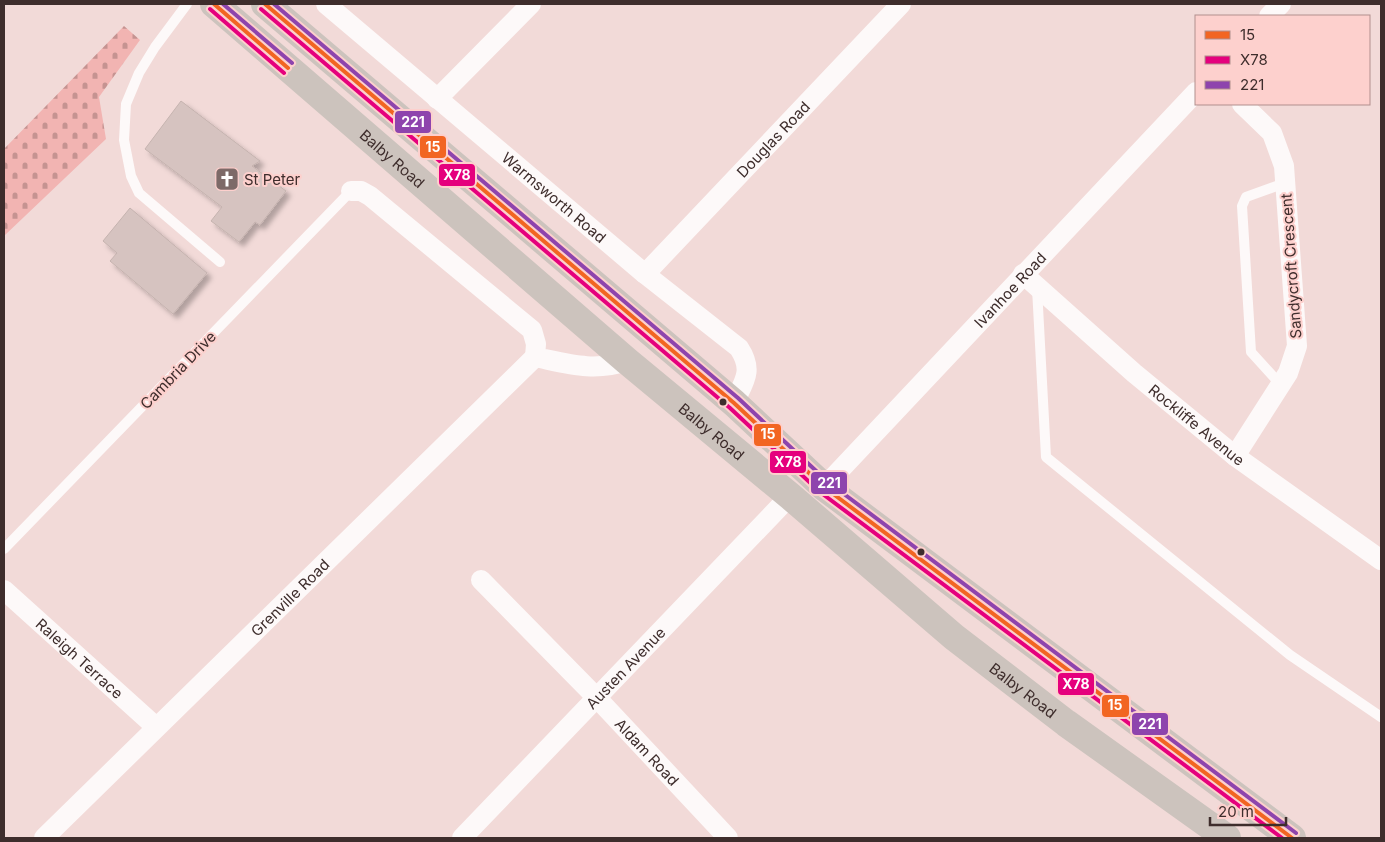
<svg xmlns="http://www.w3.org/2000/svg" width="1385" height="842" font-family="Inter,sans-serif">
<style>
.cemetery{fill:url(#cemetery-stones)}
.building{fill:#d6c3c0;stroke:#c5b3af;filter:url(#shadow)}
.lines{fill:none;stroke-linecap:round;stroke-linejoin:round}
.service{stroke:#fdf9f9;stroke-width:10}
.minor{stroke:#fdf9f9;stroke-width:20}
.primary{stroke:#ccc3bd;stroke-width:28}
.bus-1-casing{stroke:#fdd0cd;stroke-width:8}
.bus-2-casing{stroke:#fdd0cd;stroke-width:8}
.bus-3-casing{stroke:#fdd0cd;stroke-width:8}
.bus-1{stroke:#f26522;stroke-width:4}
.bus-2{stroke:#e5007d;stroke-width:4}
.bus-3{stroke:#8e44ad;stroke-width:4}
.bus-dot{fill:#3e2d2c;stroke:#fdd0cd;stroke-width:2}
.labels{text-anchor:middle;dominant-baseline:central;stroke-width:4;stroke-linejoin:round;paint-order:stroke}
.street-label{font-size:15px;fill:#3e2d2c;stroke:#fdd0cd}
.poi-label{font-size:15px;fill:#3e2d2c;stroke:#fdd0cd;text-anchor:start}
.line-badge{stroke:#fdd0cd;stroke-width:2}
.badge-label{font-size:14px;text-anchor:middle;font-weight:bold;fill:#fff}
</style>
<defs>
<pattern id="cemetery-stones" width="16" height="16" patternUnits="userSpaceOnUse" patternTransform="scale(1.25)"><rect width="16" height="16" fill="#f2b4b2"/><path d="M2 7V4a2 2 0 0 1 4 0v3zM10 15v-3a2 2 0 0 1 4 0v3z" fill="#c59391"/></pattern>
<filter id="shadow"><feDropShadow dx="4.5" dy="4.5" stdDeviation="2.5" flood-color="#0004"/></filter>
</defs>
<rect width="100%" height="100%" fill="#f2dad8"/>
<path class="cemetery" d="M 124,26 L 140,40 L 99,97 L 106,139 L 4,236 L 4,149 Z"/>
<path class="building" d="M 181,101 L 260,161 L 252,166 L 286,191 L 260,225 L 255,222 L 239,242 L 211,221 L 222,207 L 145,149 Z
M 130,208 L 207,273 L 173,314 L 110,261 L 117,253 L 103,241 Z"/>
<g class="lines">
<path class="service" d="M 187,4 L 155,47 L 139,73 L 126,104 L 124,140 L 131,176 L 139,193 L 220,262
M 1037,288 L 1046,457 L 1290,655 L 1381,717
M 1281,385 L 1251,352 L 1242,206 L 1246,197 L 1285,183
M 4,549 L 351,191"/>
<g class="minor">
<path id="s1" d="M 326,4 L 645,274 L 739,348 C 754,371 744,381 734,403"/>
<path d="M 1269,16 L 1281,4"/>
<path d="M 437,99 L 531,4"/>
<path d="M 351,191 L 361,191 L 370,196 L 532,330 L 536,344 L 535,357 C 569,364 594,372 627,361"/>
<path id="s2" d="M 645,274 L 901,4"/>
<path id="s3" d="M 1023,274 L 1134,373 L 1235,456 L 1381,560"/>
<path d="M 1235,456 L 1288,373 L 1297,346 L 1284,166 L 1272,133 L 1242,104"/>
<path id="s4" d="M 824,487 L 1196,92"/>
<path id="s5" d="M 481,580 L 597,698 L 728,838"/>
<path id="s6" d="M 4,590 L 156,727"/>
<path id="s7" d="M 44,838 L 535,357"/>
<path id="s8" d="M 462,838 L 790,496"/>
</g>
<g class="primary">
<path id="s9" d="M 214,4 L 627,361 L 790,496 L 954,637 L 1066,723 L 1227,838"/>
<path d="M 265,4 L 734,403 L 824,487 L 1292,838"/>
</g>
<g class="bus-1-casing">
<path id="bus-1" d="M 214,4 L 288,68
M 265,4 L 734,403 L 824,487 L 1292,838"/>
</g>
<g class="bus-2-casing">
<path id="bus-2" d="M 210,9 L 284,73
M 261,9 L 730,408 L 820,492 L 1282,838"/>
</g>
<g class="bus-3-casing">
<path id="bus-3" d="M 223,4 L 292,63
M 274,4 L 738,398 L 828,482 L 1296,833"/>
</g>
<use href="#bus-1" class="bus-1"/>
<use href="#bus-2" class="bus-2"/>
<use href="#bus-3" class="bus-3"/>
</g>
<defs>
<g id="church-square" transform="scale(1.25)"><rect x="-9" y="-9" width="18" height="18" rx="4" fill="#7d6a68" stroke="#fdd0cd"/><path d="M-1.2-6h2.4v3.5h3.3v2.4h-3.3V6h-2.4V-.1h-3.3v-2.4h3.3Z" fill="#fff"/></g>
</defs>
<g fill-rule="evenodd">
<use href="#church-square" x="227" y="179"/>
</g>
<g class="bus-dot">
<circle cx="723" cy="402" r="4.5"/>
<circle cx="921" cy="552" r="4.5"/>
</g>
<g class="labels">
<g class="street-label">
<text stroke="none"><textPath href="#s2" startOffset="186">Douglas Road</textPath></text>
<text stroke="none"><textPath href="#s9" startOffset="236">Balby Road</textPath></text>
<text stroke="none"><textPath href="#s1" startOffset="299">Warmsworth Road</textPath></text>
<text transform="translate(1291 266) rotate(-94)">Sandycroft Crescent</text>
<text stroke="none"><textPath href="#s4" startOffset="271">Ivanhoe Road</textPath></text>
<text transform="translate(178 370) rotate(-46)">Cambria Drive</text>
<text stroke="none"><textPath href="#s3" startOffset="230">Rockliffe Avenue</textPath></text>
<text stroke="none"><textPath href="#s9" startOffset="656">Balby Road</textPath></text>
<text stroke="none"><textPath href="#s7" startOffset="344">Grenville Road</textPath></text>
<text stroke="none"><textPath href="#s6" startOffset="102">Raleigh Terrace</textPath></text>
<text stroke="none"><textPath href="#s8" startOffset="236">Austen Avenue</textPath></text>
<text stroke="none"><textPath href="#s9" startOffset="1061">Balby Road</textPath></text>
<text stroke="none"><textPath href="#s5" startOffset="239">Aldam Road</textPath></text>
</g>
<g class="poi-label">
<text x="244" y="179">St Peter</text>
</g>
</g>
<g class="line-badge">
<rect x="394" y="110" width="38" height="24" rx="5" fill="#8e44ad"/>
<rect x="419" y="135" width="28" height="24" rx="5" fill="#f26522"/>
<rect x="438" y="163" width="38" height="24" rx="5" fill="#e5007d"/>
<rect x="753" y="423" width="29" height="24" rx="5" fill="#f26522"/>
<rect x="769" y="450" width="38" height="24" rx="5" fill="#e5007d"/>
<rect x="810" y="471" width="38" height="24" rx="5" fill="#8e44ad"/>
<rect x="1057" y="672" width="38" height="24" rx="5" fill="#e5007d"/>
<rect x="1101" y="694" width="29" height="24" rx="5" fill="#f26522"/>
<rect x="1131" y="712" width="38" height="24" rx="5" fill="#8e44ad"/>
</g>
<g class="badge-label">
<text x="413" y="127">221</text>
<text x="433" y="152">15</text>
<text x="457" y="180">X78</text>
<text x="768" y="439">15</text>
<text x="788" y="467">X78</text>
<text x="829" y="488">221</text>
<text x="1076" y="689">X78</text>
<text x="1115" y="710">15</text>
<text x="1150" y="729">221</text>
</g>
<rect width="1385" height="842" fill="none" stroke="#3e2d2c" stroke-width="10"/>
<rect x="1195" y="15" width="175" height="90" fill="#fdd0cd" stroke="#b18f8d"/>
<rect x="1205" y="31" width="25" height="8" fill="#f26522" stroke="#b18f8d"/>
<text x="1240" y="40" font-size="15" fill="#3e2d2c">15</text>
<rect x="1205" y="56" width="25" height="8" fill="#e5007d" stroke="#b18f8d"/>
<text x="1240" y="65" font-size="15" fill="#3e2d2c">X78</text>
<rect x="1205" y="81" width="25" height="8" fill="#8e44ad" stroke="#b18f8d"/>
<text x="1240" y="90" font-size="15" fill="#3e2d2c">221</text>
<path d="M1210 817v8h76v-8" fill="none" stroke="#3e2d2c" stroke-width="2.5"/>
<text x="1218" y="817" font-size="15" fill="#3e2d2c" stroke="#fdd0cd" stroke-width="4" paint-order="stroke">20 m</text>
</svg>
